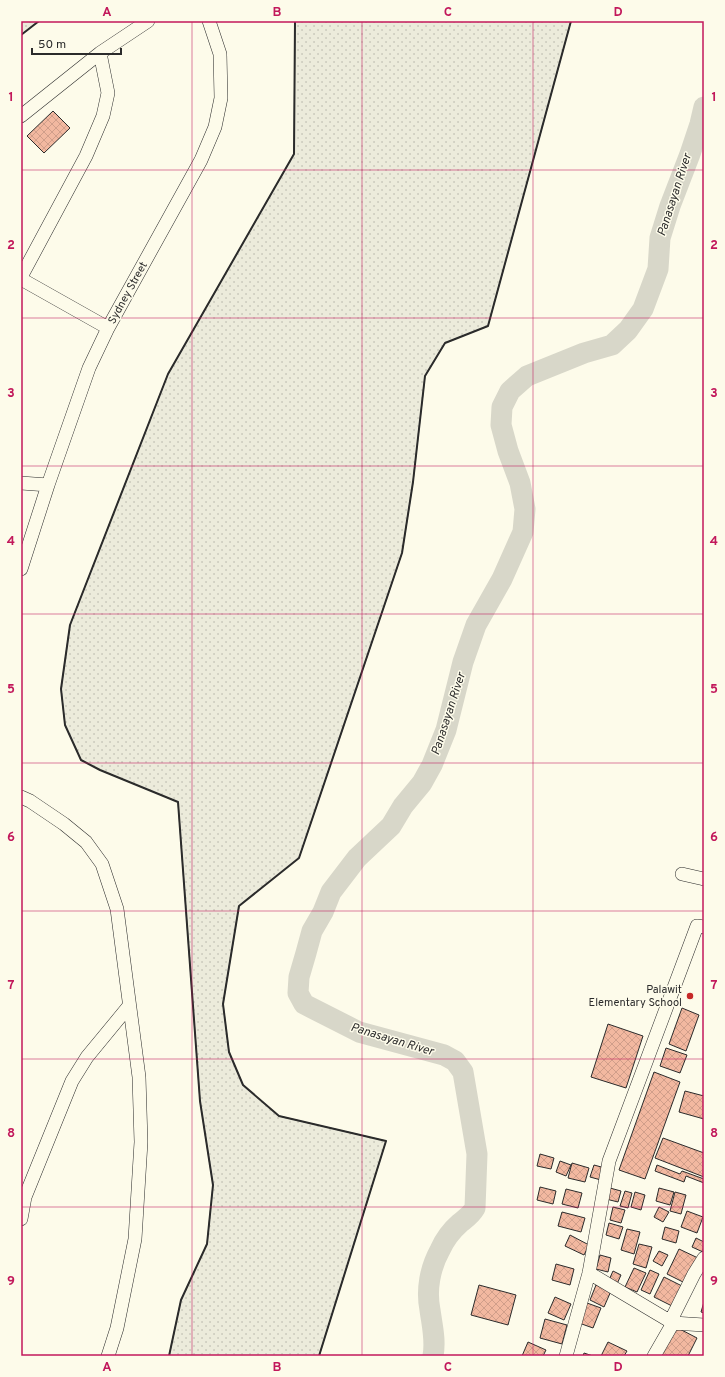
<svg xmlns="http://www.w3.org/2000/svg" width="725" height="1377" font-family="Overpass,sans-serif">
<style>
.grass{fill:url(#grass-dots);stroke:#74746e}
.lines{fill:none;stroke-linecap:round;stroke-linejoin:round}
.river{stroke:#d8d7c9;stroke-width:21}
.building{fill:url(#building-cross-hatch);stroke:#2b2b2b}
.minor-casing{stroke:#2b2b2b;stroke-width:14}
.minor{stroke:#fdfbea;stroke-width:13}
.wall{stroke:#2b2b2b;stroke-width:2}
.grid{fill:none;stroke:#c2185b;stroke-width:1;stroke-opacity:0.55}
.poi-dot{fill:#c62828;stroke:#fdfbea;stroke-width:1.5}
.labels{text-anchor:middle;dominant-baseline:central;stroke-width:3;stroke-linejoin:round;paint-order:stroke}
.street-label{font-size:11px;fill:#2b2b2b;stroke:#fdfbea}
.poi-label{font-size:11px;fill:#2b2b2b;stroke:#fdfbea;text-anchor:end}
.water-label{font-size:12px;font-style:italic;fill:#2b2b2b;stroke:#fdfbea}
.neatline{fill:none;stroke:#c2185b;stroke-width:1.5}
.grid-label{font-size:13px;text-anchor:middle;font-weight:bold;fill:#c2185b}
</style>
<defs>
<pattern id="grass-dots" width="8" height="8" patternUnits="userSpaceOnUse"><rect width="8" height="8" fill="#ecebdb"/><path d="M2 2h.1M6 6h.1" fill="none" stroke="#cbcabc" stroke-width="1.8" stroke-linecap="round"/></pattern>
<pattern id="building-cross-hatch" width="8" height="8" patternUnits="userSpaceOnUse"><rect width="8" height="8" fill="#f2b8a0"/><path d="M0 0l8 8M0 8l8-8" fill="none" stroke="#d09e8a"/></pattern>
</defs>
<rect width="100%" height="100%" fill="#fdfbea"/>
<path class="grass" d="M 21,21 L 39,21 L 21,35 Z
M 295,21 L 571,21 L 488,326 L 445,343 L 425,376 L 413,482 L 402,553 L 299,858 L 239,906 L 223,1004 L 229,1052 L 243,1085 L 279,1116 L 386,1141 L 319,1356 L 169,1356 L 181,1300 L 207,1244 L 213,1185 L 200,1101 L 178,802 L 100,770 L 81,760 L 65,725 L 61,689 L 70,625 L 168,374 L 294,154 Z"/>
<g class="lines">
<path class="river" d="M 433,1356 C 436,1340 432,1325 430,1310 C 426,1290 430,1268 440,1250 C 444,1241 452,1230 460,1223 C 466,1218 471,1215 475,1208 L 477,1154 L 463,1072 L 455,1061 L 444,1055 L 359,1032 L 304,1004 L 298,993 L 299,977 L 306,953 L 312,931 L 323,912 L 331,892 L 357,858 L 391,826 L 403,806 L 422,783 L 432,765 L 446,730 L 463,662 L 476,625 L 502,579 L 523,532 L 525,509 L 520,483 L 508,451 L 501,425 L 502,407 L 510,391 L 527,376 L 584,353 L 612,345 L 628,330 L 643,309 L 658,269 L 660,238 L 670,206 L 690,154 L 700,124 L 704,107"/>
</g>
<path class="building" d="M 53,111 L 70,128 L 44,153 L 27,136 Z
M 682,1008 L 699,1015 L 686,1051 L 669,1044 Z
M 608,1024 L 643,1036 L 626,1088 L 591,1077 Z
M 666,1048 L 687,1055 L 680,1073 L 660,1066 Z
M 654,1072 L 680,1082 L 645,1179 L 619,1170 Z
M 685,1091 L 704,1096 L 704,1119 L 679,1112 Z
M 663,1138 L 704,1153 L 704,1177 L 655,1158 Z
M 540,1154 L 554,1158 L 551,1169 L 537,1166 Z
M 560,1161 L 571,1165 L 566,1176 L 556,1172 Z
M 572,1163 L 589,1168 L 585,1182 L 568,1178 Z
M 594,1165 L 605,1168 L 601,1180 L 590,1177 Z
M 657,1165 L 680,1174 L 682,1171 L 704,1179 L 704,1183 L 686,1176 L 684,1182 L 655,1171 Z
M 540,1187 L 556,1191 L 553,1204 L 537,1200 Z
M 610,1188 L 621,1191 L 618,1202 L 606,1199 Z
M 659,1188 L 674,1192 L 670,1205 L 656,1201 Z
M 566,1189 L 582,1193 L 578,1208 L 562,1204 Z
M 625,1191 L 632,1193 L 628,1208 L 620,1206 Z
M 635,1192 L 645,1195 L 641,1210 L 631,1207 Z
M 675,1192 L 686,1195 L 681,1214 L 670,1211 Z
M 613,1207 L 625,1210 L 621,1223 L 610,1220 Z
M 659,1207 L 669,1212 L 663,1222 L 654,1217 Z
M 687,1211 L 703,1217 L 697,1233 L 681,1227 Z
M 562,1212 L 585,1218 L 581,1232 L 558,1226 Z
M 609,1223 L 623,1227 L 619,1239 L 606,1235 Z
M 665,1227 L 679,1231 L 676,1243 L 662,1239 Z
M 627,1229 L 640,1232 L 634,1254 L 621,1250 Z
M 570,1235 L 589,1245 L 584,1255 L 565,1246 Z
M 696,1238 L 704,1242 L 703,1252 L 692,1247 Z
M 639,1244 L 652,1247 L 646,1268 L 633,1264 Z
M 679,1249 L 698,1258 L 685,1283 L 667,1274 Z
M 659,1251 L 668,1255 L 662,1266 L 653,1261 Z
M 600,1255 L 611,1258 L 608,1272 L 596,1269 Z
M 556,1264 L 574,1269 L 570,1285 L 552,1280 Z
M 634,1268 L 646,1273 L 637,1292 L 625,1287 Z
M 650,1270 L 659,1274 L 650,1294 L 641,1290 Z
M 613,1271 L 621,1275 L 617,1284 L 609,1280 Z
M 664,1277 L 682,1286 L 672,1306 L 654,1297 Z
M 479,1285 L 516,1295 L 508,1325 L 471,1315 Z
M 596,1285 L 611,1291 L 604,1307 L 590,1300 Z
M 555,1297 L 571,1304 L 564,1320 L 548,1313 Z
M 704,1302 L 704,1313 L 701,1312 Z
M 587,1303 L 601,1308 L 593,1328 L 579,1323 Z
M 545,1319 L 567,1325 L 562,1344 L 540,1338 Z
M 674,1326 L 697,1338 L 688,1356 L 660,1356 Z
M 528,1342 L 546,1350 L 543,1356 L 522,1356 Z
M 608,1342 L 627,1351 L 624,1356 L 601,1356 Z
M 584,1353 L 593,1356 L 583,1356 Z"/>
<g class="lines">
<g class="minor-casing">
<path id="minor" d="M 21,116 L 100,53 L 148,21
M 21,277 L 86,156 L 103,116 L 108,93 L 100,53
M 21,279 L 108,328
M 21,483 L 48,485
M 21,569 L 48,485 L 89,368 L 108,328 L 201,160 L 215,127 L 221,98 L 220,54 L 209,21
M 21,797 L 30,801 L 64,824 L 86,842 L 102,864 L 117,909 L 139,1077 L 141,1142 L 135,1239 L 117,1328 L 108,1356
M 682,874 L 704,879
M 21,1219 L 25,1197 L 72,1081 L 87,1057 L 129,1006
M 589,1273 L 673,1323 L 704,1325
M 566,1356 L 589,1273 L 609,1161 L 697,926 L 704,927
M 654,1356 L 673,1323 L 674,1314 L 694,1274 L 704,1258"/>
</g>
<use href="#minor" class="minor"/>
<path class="wall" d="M 21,35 L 39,21
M 169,1356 L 181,1300 L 207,1244 L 213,1185 L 200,1101 L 178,802 L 100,770 L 81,760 L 65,725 L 61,689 L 70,625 L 168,374 L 294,154 L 295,21
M 319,1356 L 386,1141 L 279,1116 L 243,1085 L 229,1052 L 223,1004 L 239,906 L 299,858 L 402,553 L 413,482 L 425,376 L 445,343 L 488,326 L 571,21"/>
</g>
<path class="grid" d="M 192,21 L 192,1356M 362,21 L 362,1356M 533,21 L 533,1356M 21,170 L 704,170M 21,318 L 704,318M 21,466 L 704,466M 21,614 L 704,614M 21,763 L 704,763M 21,911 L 704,911M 21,1059 L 704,1059M 21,1207 L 704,1207"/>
<circle class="poi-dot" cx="690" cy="996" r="4"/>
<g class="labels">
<g class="street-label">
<text transform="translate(128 293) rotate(-61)">Sydney Street</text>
</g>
<g class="poi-label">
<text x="682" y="990">Palawit<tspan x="682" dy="13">Elementary School</tspan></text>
</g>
<g class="water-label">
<text transform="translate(675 195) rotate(-72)">Panasayan River</text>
<text transform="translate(449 714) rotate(-72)">Panasayan River</text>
<text transform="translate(392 1040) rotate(17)">Panasayan River</text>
</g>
</g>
<rect width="725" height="1377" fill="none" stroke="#fdfbea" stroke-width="44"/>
<path d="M32 48v6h89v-6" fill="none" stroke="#2b2b2b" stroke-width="2"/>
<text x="38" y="48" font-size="12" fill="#2b2b2b" stroke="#fdfbea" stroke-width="3" paint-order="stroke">50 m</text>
<rect x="22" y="22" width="681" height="1333" class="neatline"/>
<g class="grid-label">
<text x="107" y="16">A</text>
<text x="277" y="16">B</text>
<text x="448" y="16">C</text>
<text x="618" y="16">D</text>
<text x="11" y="101">1</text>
<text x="714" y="101">1</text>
<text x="11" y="249">2</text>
<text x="714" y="249">2</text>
<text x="11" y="397">3</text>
<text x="714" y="397">3</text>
<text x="11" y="545">4</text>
<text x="714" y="545">4</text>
<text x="11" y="693">5</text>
<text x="714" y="693">5</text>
<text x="11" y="841">6</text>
<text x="714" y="841">6</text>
<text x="11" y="989">7</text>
<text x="714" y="989">7</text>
<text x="11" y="1137">8</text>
<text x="714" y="1137">8</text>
<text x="11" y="1285">9</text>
<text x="714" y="1285">9</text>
<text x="107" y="1371">A</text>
<text x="277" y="1371">B</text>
<text x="448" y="1371">C</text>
<text x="618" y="1371">D</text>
</g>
</svg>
